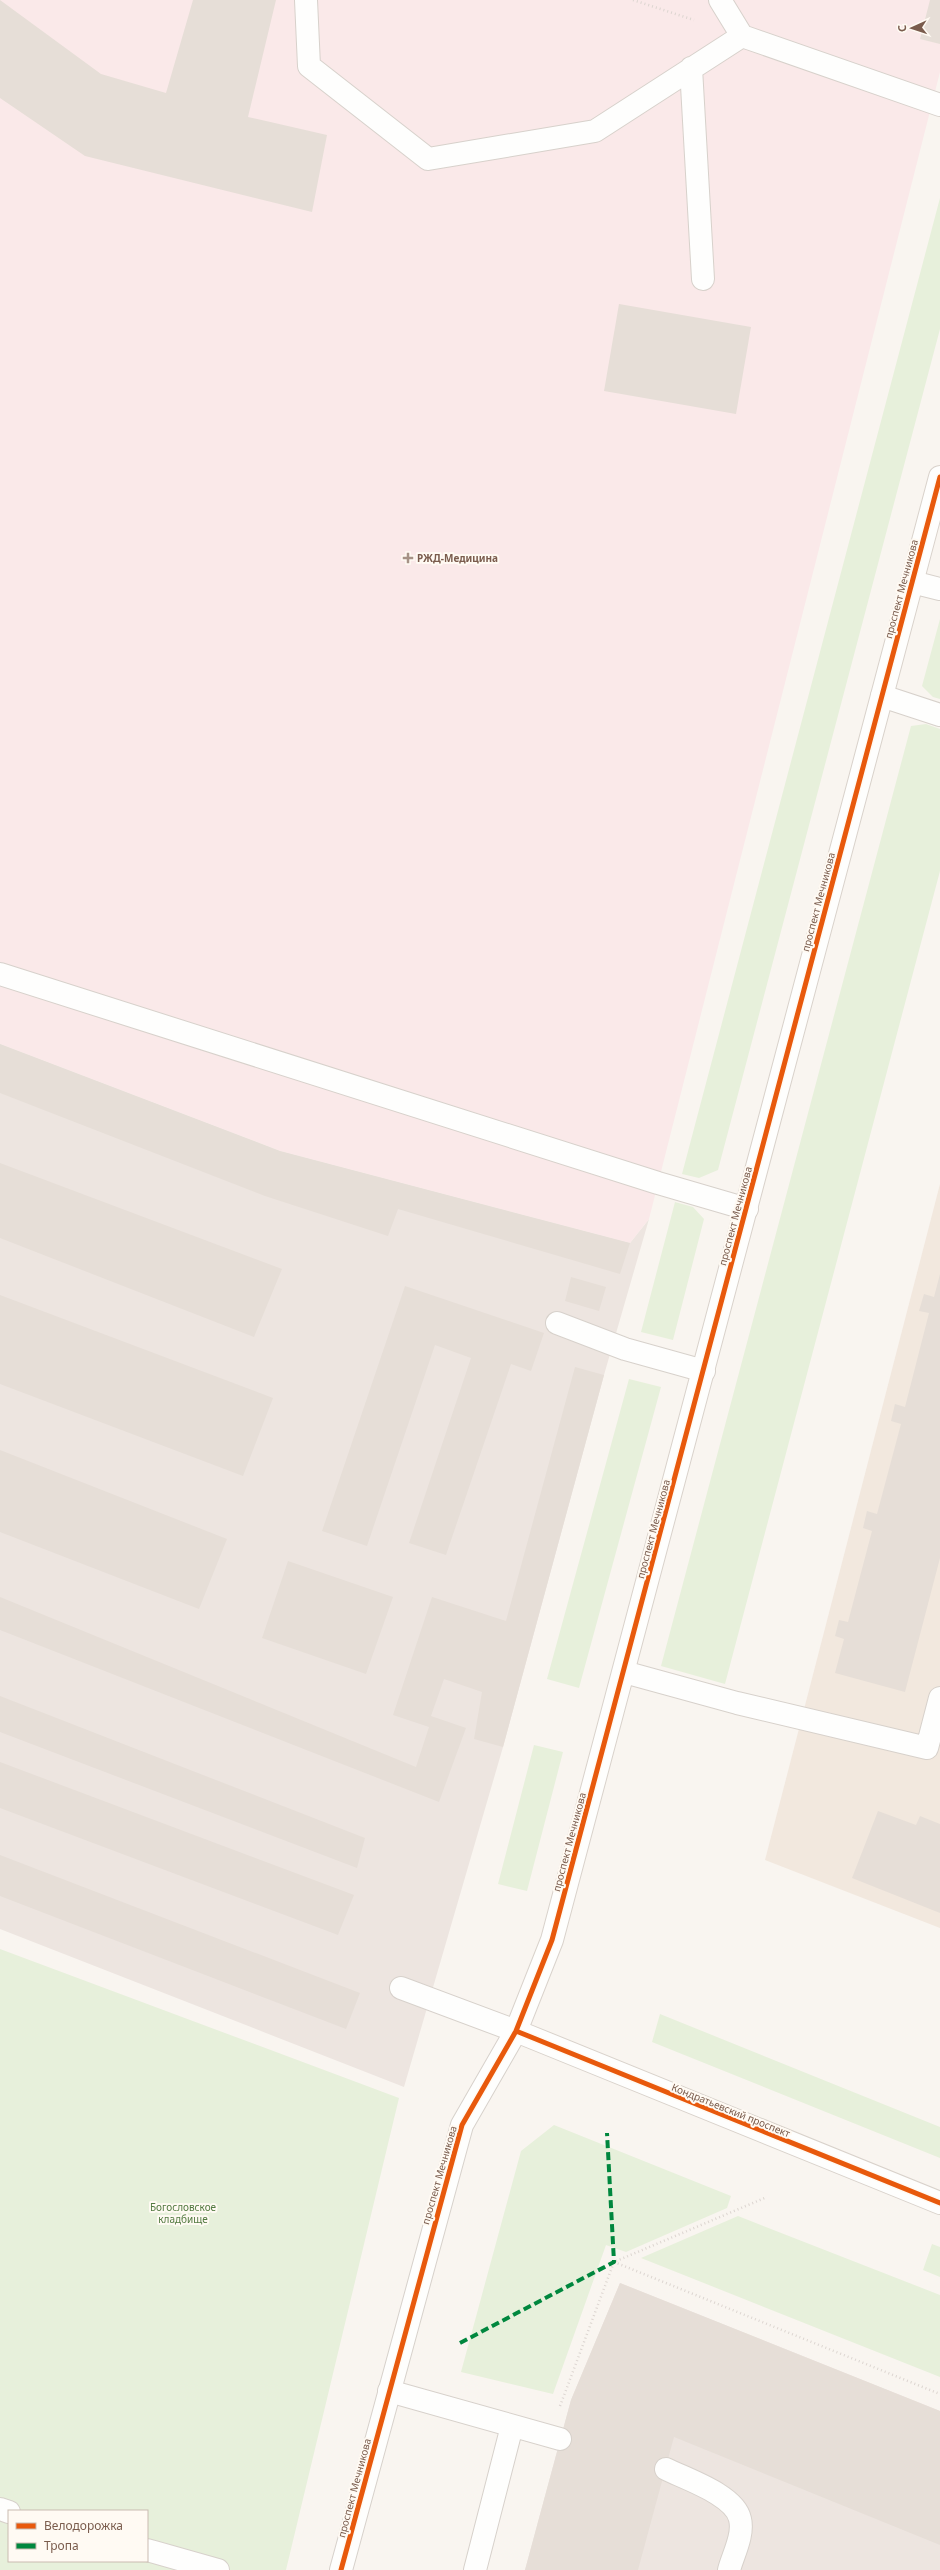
<svg xmlns="http://www.w3.org/2000/svg" width="940" height="2570" font-family="'Noto Sans',sans-serif">
<style>
.residential{fill:#f2e8de}
.industrial{fill:#ede5e0}
.medical{fill:#fae9e9}
.green{fill:#e7f0db;fill-rule:evenodd}
.building{fill:#e6ded7}
.lines{fill:none;stroke-linecap:round;stroke-linejoin:round}
.lane-casing{stroke:#d7d1cb;stroke-width:24}
.street-casing{stroke:#d7d1cb;stroke-width:24}
.secondary-casing{stroke:#d9d2cb;stroke-width:24}
.path{stroke:#dcd5d0;stroke-width:2.5;stroke-dasharray:1 3;stroke-linecap:butt}
.lane{stroke:#fefefd;stroke-width:22}
.street{stroke:#fefefd;stroke-width:22}
.secondary{stroke:#fefefd;stroke-width:22}
.quiet{stroke:#00873e;stroke-width:4;stroke-dasharray:8 4;stroke-linecap:butt}
.cycleway-casing{stroke:#fffaf3;stroke-width:8}
.cycleway{stroke:#e8590c;stroke-width:5}
.poi-dot{fill:#a69286;stroke:#fffaf3;stroke-width:1.5}
.labels{text-anchor:middle;dominant-baseline:central;stroke-width:4;stroke-linejoin:round;paint-order:stroke}
.poi-label{font-size:10px;font-weight:bold;fill:#7a5c4d;stroke:#fffaf3;text-anchor:start}
.street-label{font-size:10px;fill:#7a5c4d;stroke:#fffaf3}
.park-label{font-size:10px;fill:#537a41;stroke:#fffaf3}
</style>
<rect width="100%" height="100%" fill="#f9f5f0"/>
<path class="residential" d="M 940,1184 L 940,1928 L 765,1860 Z"/>
<path class="industrial" d="M 0,1044 L 280,1151 L 630,1243 L 649,1219 L 604,1375 L 503,1747 L 404,2087 L 0,1929 Z
M 620,2283 L 940,2411 L 940,2570 L 525,2570 L 571,2400 Z"/>
<path class="medical" d="M 0,0 L 940,0 L 940,72 L 649,1219 L 630,1243 L 280,1151 L 0,1044 Z"/>
<path class="green" d="M 940,198 L 940,329 L 718,1170 L 699,1178 L 682,1174 Z
M 940,619 L 940,699 L 933,697 L 922,686 Z
M 926,724 L 940,729 L 940,871 L 725,1684 L 661,1666 L 911,726 Z
M 675,1202 L 693,1207 L 704,1219 L 673,1340 L 641,1332 Z
M 629,1379 L 661,1387 L 579,1688 L 547,1679 Z
M 534,1745 L 563,1752 L 527,1891 L 498,1884 Z
M 0,1949 L 399,2098 L 286,2570 L 0,2570 ZM 9,2511 L 147,2511 L 147,2561 L 9,2561 Z
M 660,2014 L 940,2127 L 940,2158 L 652,2042 Z
M 554,2125 L 731,2196 L 727,2208 L 626,2252 L 606,2245 L 553,2394 L 461,2372 L 521,2151 Z
M 738,2216 L 940,2295 L 940,2377 L 641,2258 Z
M 932,2244 L 940,2247 L 940,2277 L 923,2270 Z"/>
<path class="building" d="M 0,0 L 101,74 L 166,93 L 193,0 L 276,0 L 248,117 L 327,135 L 312,212 L 85,156 L 0,98 Z
M 930,0 L 940,0 L 940,44 L 920,39 Z
M 619,304 L 751,327 L 736,414 L 604,391 Z
M 0,1044 L 280,1151 L 630,1243 L 620,1274 L 398,1209 L 388,1236 L 265,1196 L 0,1093 Z
M 0,1163 L 282,1269 L 254,1337 L 0,1238 Z
M 940,1274 L 940,1558 L 905,1692 L 835,1673 L 844,1639 L 835,1636 L 839,1620 L 848,1622 L 872,1531 L 863,1528 L 867,1511 L 877,1514 L 901,1424 L 891,1421 L 895,1404 L 905,1407 L 929,1313 L 919,1311 L 924,1294 L 934,1297 Z
M 571,1277 L 606,1287 L 599,1311 L 565,1301 Z
M 405,1286 L 544,1333 L 531,1371 L 511,1364 L 446,1555 L 409,1543 L 471,1358 L 435,1345 L 367,1546 L 322,1531 Z
M 0,1295 L 273,1398 L 243,1476 L 0,1384 Z
M 575,1367 L 604,1375 L 503,1747 L 474,1739 L 482,1692 L 444,1679 L 431,1716 L 466,1728 L 439,1802 L 0,1630 L 0,1597 L 416,1767 L 429,1727 L 393,1715 L 432,1597 L 506,1621 Z
M 0,1450 L 227,1539 L 199,1609 L 0,1532 Z
M 288,1561 L 393,1597 L 366,1674 L 262,1638 Z
M 0,1696 L 365,1838 L 357,1868 L 0,1732 Z
M 0,1762 L 354,1895 L 338,1935 L 0,1808 Z
M 878,1811 L 916,1825 L 920,1816 L 940,1824 L 940,1913 L 852,1878 Z
M 0,1855 L 360,1993 L 346,2029 L 0,1896 Z
M 620,2283 L 940,2411 L 940,2545 L 674,2437 L 638,2570 L 525,2570 L 571,2400 Z"/>
<g class="lines">
<g class="lane-casing">
<path id="lane" d="M 306,0 L 309,66 L 428,159 L 595,131 L 742,36
M 720,0 L 742,36 L 940,105
M 691,68 L 703,279
M 912,582 L 940,589
M 882,696 L 940,715
M 0,974 L 658,1183 L 747,1209
M 557,1323 L 625,1349 L 704,1371
M 624,1672 L 737,1703 L 927,1748 L 940,1698
M 401,1988 L 516,2031
M 389,2391 L 560,2439
M 666,2469 C 686,2479 735,2495 740,2519 C 744,2535 733,2555 729,2570
M 0,2509 L 9,2512
M 147,2550 L 218,2570
M 475,2570 L 512,2426"/>
</g>
<g class="street-casing">
<path id="street" d="M 341,2570 L 462,2125 L 516,2031"/>
</g>
<g class="secondary-casing">
<path id="secondary" d="M 940,477 L 552,1940 L 516,2031 L 940,2203"/>
</g>
<path class="path" d="M 633,0 L 694,20
M 614,2262 L 940,2394
M 560,2406 L 614,2262 L 767,2197"/>
<use href="#lane" class="lane"/>
<use href="#street" class="street"/>
<use href="#secondary" class="secondary"/>
<path class="quiet" d="M 460,2343 L 614,2262 L 607,2133"/>
<g class="cycleway-casing">
<path id="cycleway" d="M 516,2031 L 940,2203
M 341,2570 L 462,2125 L 516,2031 L 552,1940 L 940,477"/>
</g>
<use href="#cycleway" class="cycleway"/>
</g>
<path class="poi-dot" d="M406 552h4v4h4v4h-4v4h-4v-4h-4v-4h4z"/>
<g class="labels">
<g class="poi-label">
<text x="417" y="558">РЖД-Медицина</text>
</g>
<g class="street-label">
<text transform="translate(901 589) rotate(-75)">проспект Мечникова</text>
<text transform="translate(818 902) rotate(-75)">проспект Мечникова</text>
<text transform="translate(735 1216) rotate(-75)">проспект Мечникова</text>
<text transform="translate(653 1529) rotate(-75)">проспект Мечникова</text>
<text transform="translate(569 1842) rotate(-75)">проспект Мечникова</text>
<text transform="translate(731 2110) rotate(22)">Кондратьевский проспект</text>
<text transform="translate(439 2175) rotate(-74)">проспект Мечникова</text>
<text transform="translate(354 2488) rotate(-75)">проспект Мечникова</text>
</g>
<g class="park-label">
<text x="183" y="2207">Богословское<tspan x="183" dy="12">кладбище</tspan></text>
</g>
</g>
<rect x="8" y="2510" width="140" height="52" fill="#fffaf3" stroke="#cabbb1"/>
<rect x="16" y="2523" width="20" height="6" fill="#e8590c" stroke="#cabbb1"/>
<text x="44" y="2530" font-size="12" fill="#7a5c4d">Велодорожка</text>
<rect x="16" y="2543" width="20" height="6" fill="#00873e" stroke="#cabbb1"/>
<text x="44" y="2550" font-size="12" fill="#7a5c4d">Тропа</text>
<g transform="translate(912 28) rotate(267)" stroke="#fffaf3" stroke-width="3" paint-order="stroke">
<path d="M0-3L7 15L0 10L-7 15Z" fill="#7a5c4d"/>
<text y="-6" font-size="11" font-weight="bold" text-anchor="middle" fill="#7a5c4d">С</text>
</g>
</svg>
